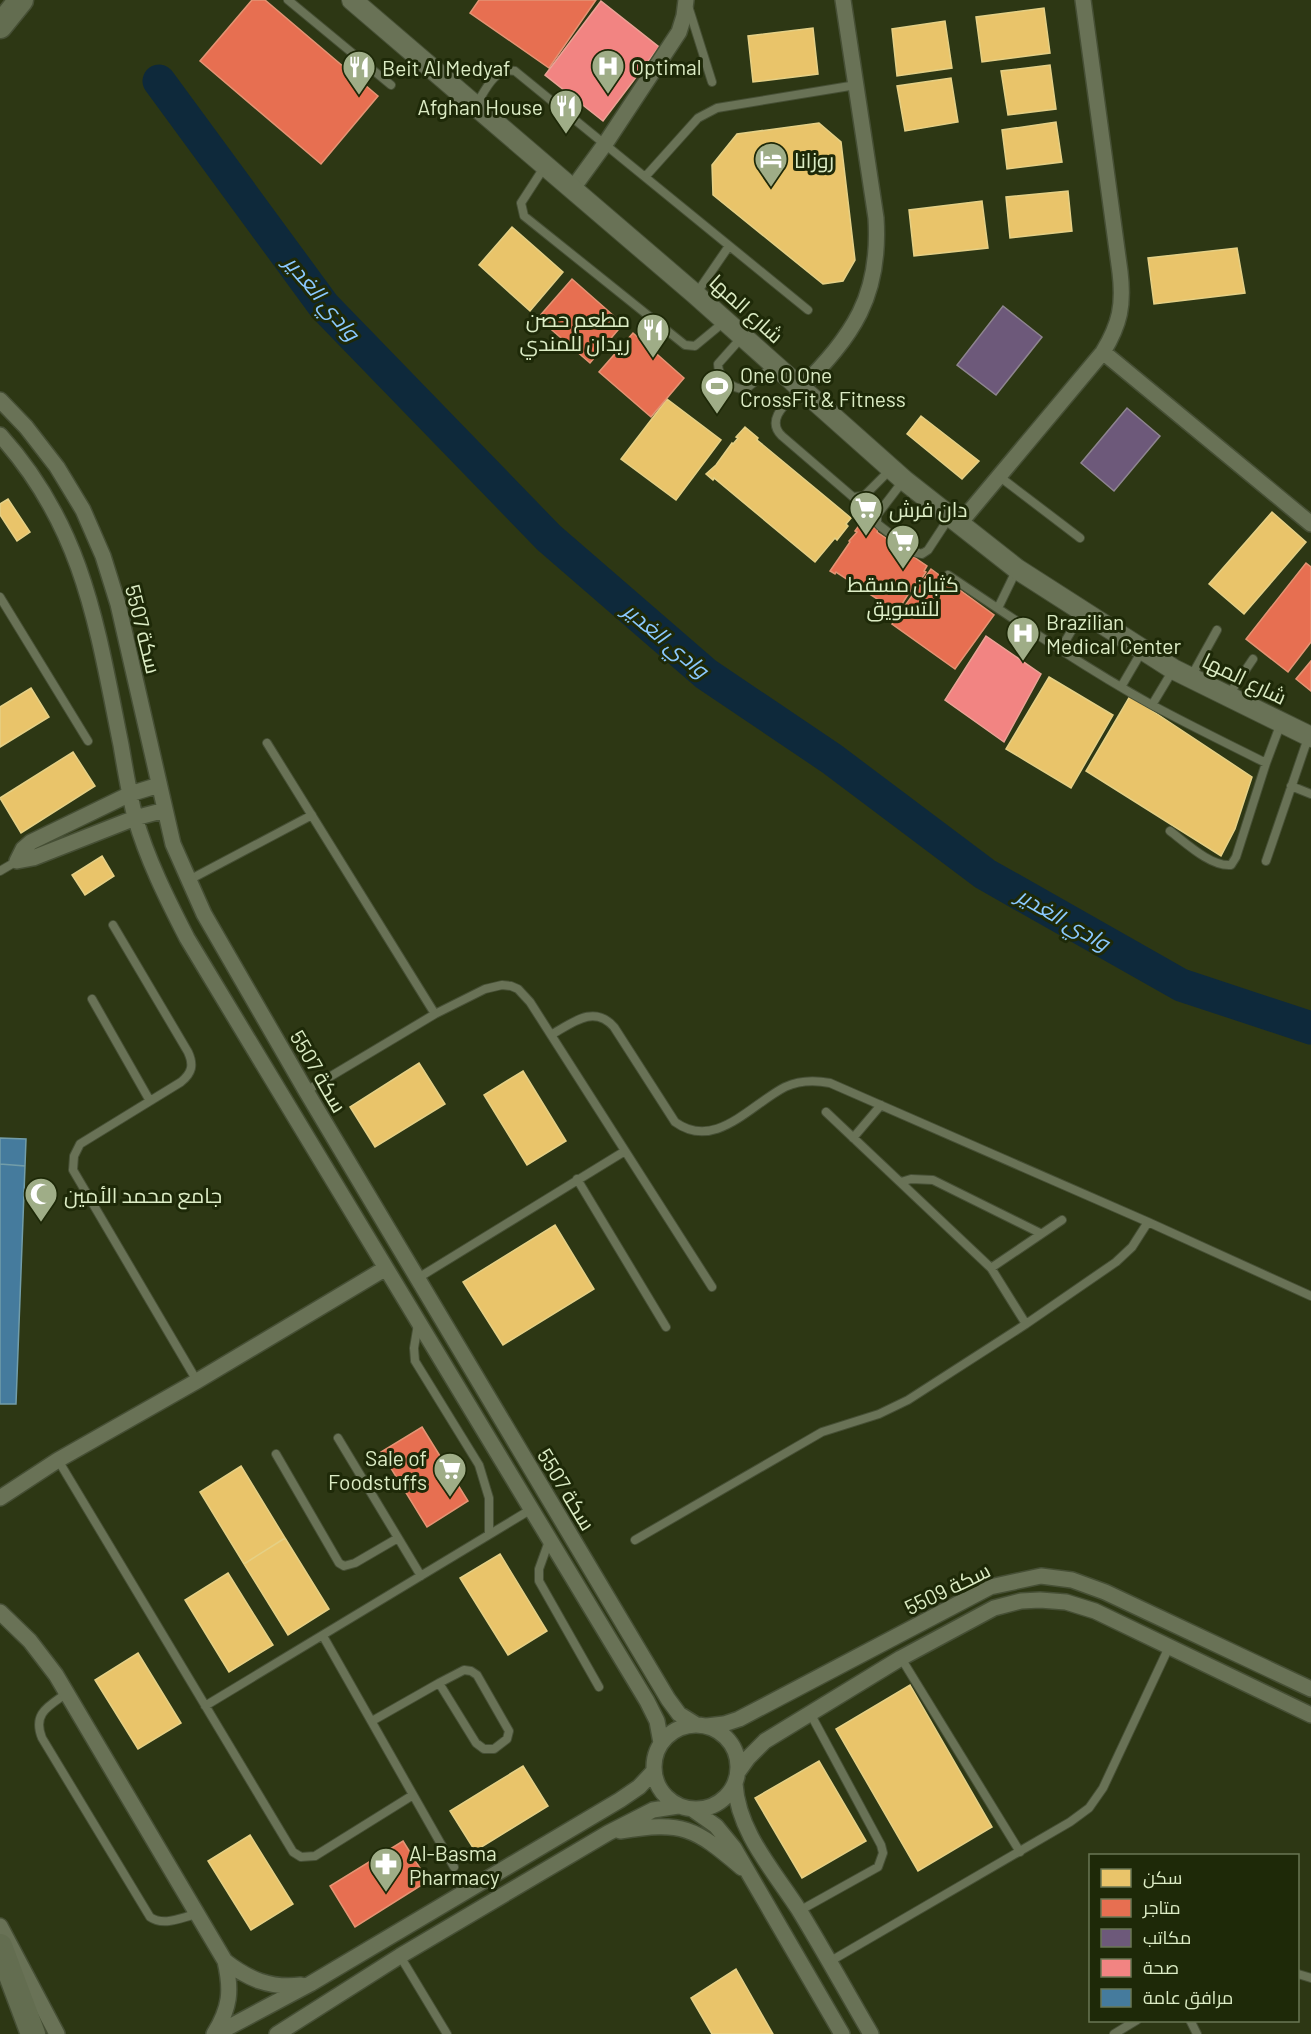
<svg xmlns="http://www.w3.org/2000/svg" width="1311" height="2034" font-family="Barlow,Cairo,sans-serif">
<style>
.homes{fill:#e9c46a;stroke:#e5d085;stroke-width:1.5}
.shops{fill:#e76f51;stroke:#e49474;stroke-width:1.5}
.offices{fill:#6d597a;stroke:#8e8590;stroke-width:1.5}
.health{fill:#f28482;stroke:#eba396;stroke-width:1.5}
.public{fill:#457b9d;stroke:#729da9;stroke-width:1.5}
.lines{fill:none;stroke-linecap:round;stroke-linejoin:round}
.river{stroke:#0e293b;stroke-width:33}
.service-casing{stroke:#464f35;stroke-width:10}
.minor-casing{stroke:#464f35;stroke-width:18}
.tertiary-casing{stroke:#464f35;stroke-width:22}
.primary-casing{stroke:#464f35;stroke-width:27}
.service{stroke:#697256;stroke-width:8}
.minor{stroke:#697256;stroke-width:15}
.tertiary{stroke:#697256;stroke-width:20}
.primary{stroke:#636d50;stroke-width:24}
.labels{text-anchor:middle;dominant-baseline:central;stroke-width:6;stroke-linejoin:round;paint-order:stroke}
.poi-label{font-size:21px;fill:#dcecc5;stroke:#1e2908;text-anchor:start}
.street-label{font-size:21px;fill:#dcecc5;stroke:#1e2908}
.water-label{font-size:22px;font-style:italic;fill:#8bc9ff;stroke:#1e2908}
</style>
<rect width="100%" height="100%" fill="#2d3714"/>
<path class="homes" d="M 1044,8 L 1050,53 L 982,62 L 976,17 Z
M 945,21 L 952,68 L 897,76 L 892,29 Z
M 813,28 L 818,74 L 753,82 L 748,36 Z
M 1050,65 L 1056,109 L 1008,115 L 1001,71 Z
M 951,78 L 958,122 L 905,131 L 897,86 Z
M 1056,122 L 1062,162 L 1007,169 L 1002,130 Z
M 819,123 L 841,142 L 855,260 L 843,281 L 823,284 L 713,195 L 712,165 L 737,134 Z
M 1068,191 L 1072,231 L 1010,238 L 1006,197 Z
M 982,201 L 988,248 L 914,256 L 909,210 Z
M 512,227 L 563,272 L 530,311 L 479,265 Z
M 1237,248 L 1245,293 L 1154,304 L 1148,258 Z
M 667,399 L 721,440 L 676,500 L 621,459 Z
M 921,416 L 979,461 L 962,479 L 907,434 Z
M 745,427 L 758,438 L 757,440 L 851,518 L 846,524 L 848,526 L 837,540 L 835,538 L 815,562 L 714,478 L 713,480 L 706,474 L 716,465 L 732,443 L 733,444 L 738,438 L 736,437 Z
M 8,499 L 30,532 L 17,541 L 0,515 L 0,504 Z
M 1272,512 L 1306,542 L 1244,614 L 1209,584 Z
M 1049,677 L 1113,715 L 1071,788 L 1006,749 Z
M 31,688 L 49,717 L 0,747 L 0,707 Z
M 1130,696 L 1252,777 L 1235,829 L 1221,856 L 1086,771 Z
M 73,752 L 95,786 L 21,833 L 0,798 Z
M 102,856 L 114,876 L 85,895 L 72,875 Z
M 419,1063 L 445,1104 L 375,1147 L 350,1107 Z
M 523,1071 L 566,1141 L 527,1165 L 484,1095 Z
M 555,1225 L 594,1289 L 503,1345 L 463,1282 Z
M 241,1466 L 285,1538 L 244,1564 L 200,1492 Z
M 285,1538 L 329,1609 L 288,1635 L 244,1564 Z
M 500,1554 L 547,1631 L 508,1655 L 460,1578 Z
M 228,1573 L 273,1645 L 229,1672 L 185,1600 Z
M 138,1653 L 181,1723 L 138,1749 L 95,1680 Z
M 910,1685 L 992,1827 L 918,1871 L 836,1729 Z
M 819,1761 L 866,1841 L 802,1878 L 755,1798 Z
M 523,1766 L 548,1806 L 475,1851 L 450,1811 Z
M 250,1835 L 293,1904 L 251,1930 L 208,1861 Z
M 736,1969 L 773,2034 L 712,2034 L 691,1998 Z"/>
<path class="shops" d="M 252,0 L 265,0 L 378,96 L 321,164 L 200,61 Z
M 479,0 L 596,0 L 549,68 L 470,13 Z
M 572,279 L 623,324 L 590,363 L 538,318 Z
M 633,333 L 684,378 L 651,417 L 599,372 Z
M 863,520 L 878,530 L 877,532 L 927,566 L 924,571 L 926,572 L 918,584 L 916,582 L 897,612 L 836,572 L 835,574 L 830,571 L 850,542 L 849,541 L 857,532 L 855,531 Z
M 1306,563 L 1311,567 L 1311,642 L 1288,672 L 1246,639 Z
M 931,569 L 994,615 L 955,669 L 892,624 Z
M 1311,661 L 1311,691 L 1296,679 Z
M 422,1427 L 468,1501 L 427,1527 L 381,1452 Z
M 403,1841 L 428,1881 L 355,1927 L 330,1886 Z"/>
<path class="offices" d="M 1003,306 L 1042,337 L 996,395 L 957,365 Z
M 1127,408 L 1160,436 L 1114,491 L 1081,463 Z"/>
<path class="health" d="M 601,1 L 659,47 L 603,121 L 545,75 Z
M 986,636 L 1041,674 L 1004,742 L 945,700 Z"/>
<path class="public" d="M 0,1138 L 26,1139 L 25,1166 L 0,1164 Z
M 0,1164 L 25,1166 L 16,1404 L 0,1404 Z"/>
<g class="lines">
<path class="river" d="M 159,81 L 324,306 L 549,538 L 706,674 L 832,759 L 985,874 L 1181,985 L 1311,1028"/>
<g class="service-casing">
<path id="service" d="M 288,0 L 391,85
M 689,9 L 712,82
M 476,105 C 485,91 494,67 515,71 L 808,310
M 545,166 L 521,203 L 524,216 L 685,345 L 695,346 L 724,322
M 645,177 L 698,118 L 717,108 L 856,85
M 696,294 L 729,246
M 742,337 L 718,364 C 718,377 733,390 746,389 L 773,366
M 800,389 C 789,401 764,419 782,436 L 853,497 L 864,496 L 890,470
M 1000,477 L 1080,538
M 903,481 L 877,515 L 877,523 L 880,526 L 914,552 L 922,554 L 928,550 L 949,518
M 948,575 C 1015,620 1082,666 1152,705 C 1189,725 1228,744 1266,763
M 0,597 L 88,741
M 998,608 L 1017,569
M 1060,650 L 1082,613
M 1191,677 L 1217,630
M 1121,687 L 1142,651
M 1228,696 L 1253,659
M 1152,705 L 1173,670
M 267,743 L 435,1014
M 1291,786 L 1311,794
M 1170,831 C 1186,843 1211,867 1231,865 L 1236,857 L 1266,763 L 1281,723
M 1266,861 L 1308,738
M 0,871 L 17,861
M 189,880 L 312,815
M 113,925 L 188,1052 C 194,1065 192,1073 181,1082 L 80,1144 L 74,1156 L 73,1170 L 197,1381
M 92,999 L 150,1101
M 551,1035 C 572,1023 594,1004 614,1027 L 675,1122 C 715,1151 750,1105 785,1087 C 800,1080 815,1080 830,1083 L 1148,1222 L 1311,1296
M 306,1091 L 435,1014 L 485,989 L 502,985 L 511,986 L 518,989 L 530,1002 L 712,1287
M 826,1112 L 991,1268 L 1026,1324
M 853,1138 L 881,1105
M 577,1179 L 666,1327
M 901,1182 L 911,1179 L 933,1180 L 1040,1233
M 991,1268 L 1062,1220
M 418,1278 L 625,1151
M 418,1324 L 414,1348 L 415,1361 L 479,1465 L 489,1498 L 489,1534
M 338,1438 L 421,1576
M 276,1454 L 339,1563 L 344,1566 L 355,1563 L 398,1538
M 58,1460 L 293,1852 L 301,1857 L 315,1856 L 413,1795
M 635,1540 L 822,1432 L 879,1414 L 908,1400 L 1026,1324 L 1116,1262 L 1132,1247 L 1148,1222
M 549,1541 L 539,1569 L 539,1581 L 599,1687
M 323,1636 L 454,1867
M 901,1658 L 1020,1852
M 464,1670 L 471,1671 L 477,1675 L 509,1731 L 507,1739 L 494,1749 L 484,1749 L 476,1743 L 439,1683 Z
M 67,1693 C 49,1706 32,1713 42,1738 L 150,1917 C 164,1927 182,1917 197,1914
M 205,1706 L 530,1510
M 372,1721 L 439,1683
M 799,1911 L 878,1867 L 883,1853 L 881,1845 L 810,1713
M 400,1956 L 447,2034
M 829,1962 L 1070,1822 L 1089,1808 L 1103,1788 L 1169,1647
M 1298,1974 L 1311,1978
M 1190,2020 L 1197,2034
M 1114,2034 L 1137,2020"/>
</g>
<g class="minor-casing">
<path id="minor" d="M 573,188 L 605,144 L 679,32 L 684,16 L 686,0
M 1103,352 L 1311,524
M 800,389 C 853,335 881,297 876,218 L 843,0
M 0,400 L 26,427 L 57,467 L 83,510 L 103,556 L 118,604 L 173,844 L 204,914 L 306,1091 L 668,1699 L 679,1714 L 695,1724
M 0,435 C 84,528 97,627 121,745 C 125,769 129,793 135,817 C 147,859 167,899 187,938 C 342,1191 493,1447 647,1701 L 657,1721 L 661,1743
M 960,523 L 1103,352 C 1120,324 1124,305 1120,272 L 1083,0
M 159,785 L 130,794 L 31,842 L 23,849 L 17,861 L 33,858 L 135,818 L 165,810
M 0,1498 L 58,1460 L 197,1381 L 386,1268
M 0,1612 L 30,1641 L 56,1675 L 225,1961 C 232,1991 230,2008 214,2034
M654 1767a42 42 0 1 1 84 0a42 42 0 1 1-84 0Z
M 707,1726 L 724,1724 L 739,1719 L 990,1587 L 1041,1576 L 1072,1580 L 1105,1592 L 1311,1689
M 738,1772 L 748,1758 L 765,1741 L 901,1658 L 994,1608 L 1021,1601 L 1040,1600 L 1066,1602 L 1095,1611 L 1311,1715
M 735,1784 C 738,1832 774,1871 799,1910 C 824,1951 847,1993 871,2034
M 692,1809 L 716,1826 L 734,1848 L 842,2034
M 620,1831 C 683,1821 694,1827 742,1868
M 0,1926 L 57,2034
M 225,1961 C 248,1979 271,1989 301,1985
M 216,2034 L 310,1984 L 620,1800 L 639,1787 L 654,1771
M 277,2034 L 400,1956 L 608,1833 L 653,1810 L 678,1806"/>
</g>
<g class="tertiary-casing">
<path id="tertiary" d="M 352,0 L 695,294 L 904,480 L 1017,569 L 1173,669 L 1311,737"/>
</g>
<g class="primary-casing">
<path id="primary" d="M 0,26 L 21,0
M 0,1946 L 33,2034"/>
</g>
<use href="#service" class="service"/>
<use href="#minor" class="minor"/>
<use href="#tertiary" class="tertiary"/>
<use href="#primary" class="primary"/>
</g>
<defs>
<g id="hospital-pin" transform="scale(1.725)"><path d="M0 17L-7.5 6A9.5 9.5 0 1 1 7.5 6Z" fill="#9fad87" stroke="#1e2908"/><path d="M-5-5h3v3.5h4V-5h3V5h-3V1.5h-4V5h-3Z" fill="#fff"/></g>
<g id="restaurant-pin" transform="scale(1.725)"><path d="M0 17L-7.5 6A9.5 9.5 0 1 1 7.5 6Z" fill="#9fad87" stroke="#1e2908"/><path d="M-5-6h1v4h1v-4h1v4h1v-4h1v5L-1.5 .5V6h-2V.5L-5-1ZM5-6V6H3V1.5H1.5Q1.5-4 5-6Z" fill="#fff"/></g>
<g id="hotel-pin" transform="scale(1.725)"><path d="M0 17L-7.5 6A9.5 9.5 0 1 1 7.5 6Z" fill="#9fad87" stroke="#1e2908"/><path d="M-6-4.5h1.5V1H6V5H4.5V3h-9V5H-6ZM-4 0a1.8 1.8 0 1 1 3.6 0ZM.5 0V-2.5h3Q6-2.5 6 0Z" fill="#fff"/></g>
<g id="stadium-pin" transform="scale(1.725)"><path d="M0 17L-7.5 6A9.5 9.5 0 1 1 7.5 6Z" fill="#9fad87" stroke="#1e2908"/><path d="M0-5a6.5 5 0 1 0 0 10a6.5 5 0 1 0 0-10ZM-3.5-1.8h7v3.6h-7Z" fill="#fff"/></g>
<g id="supermarket-pin" transform="scale(1.725)"><path d="M0 17L-7.5 6A9.5 9.5 0 1 1 7.5 6Z" fill="#9fad87" stroke="#1e2908"/><path d="M-6-5.5h2.5l.6 2H6L4.5 2H-2.5L-4.4-4H-6ZM-1.5 3.2a1.3 1.3 0 1 0 .1 0ZM3 3.2a1.3 1.3 0 1 0 .1 0Z" fill="#fff"/></g>
<g id="mosque-pin" transform="scale(1.725)"><path d="M0 17L-7.5 6A9.5 9.5 0 1 1 7.5 6Z" fill="#9fad87" stroke="#1e2908"/><path d="M3.5-4.9A6 6 0 1 0 3.5 4.9A5 5 0 1 1 3.5-4.9Z" fill="#fff"/></g>
<g id="pharmacy-pin" transform="scale(1.725)"><path d="M0 17L-7.5 6A9.5 9.5 0 1 1 7.5 6Z" fill="#9fad87" stroke="#1e2908"/><path d="M-2-6h4v4h4v4h-4v4h-4v-4h-4v-4h4Z" fill="#fff"/></g>
</defs>
<g fill-rule="evenodd">
<use href="#hospital-pin" x="608" y="66"/>
<use href="#restaurant-pin" x="359" y="67"/>
<use href="#restaurant-pin" x="566" y="106"/>
<use href="#hotel-pin" x="771" y="159"/>
<use href="#restaurant-pin" x="653" y="330"/>
<use href="#stadium-pin" x="717" y="386"/>
<use href="#supermarket-pin" x="866" y="508"/>
<use href="#supermarket-pin" x="903" y="541"/>
<use href="#hospital-pin" x="1023" y="633"/>
<use href="#mosque-pin" x="41" y="1194"/>
<use href="#supermarket-pin" x="450" y="1469"/>
<use href="#pharmacy-pin" x="386" y="1864"/>
</g>
<g class="labels">
<g class="poi-label">
<text x="631" y="66">Optimal</text>
<text x="382" y="67">Beit Al Medyaf</text>
<text x="543" y="106" text-anchor="end">Afghan House</text>
<text x="794" y="159">روزانا</text>
<text x="630" y="318" text-anchor="end">مطعم حصن<tspan x="630" dy="24">ريدان للمندي</tspan></text>
<text x="740" y="374">One O One<tspan x="740" dy="24">CrossFit &amp; Fitness</tspan></text>
<text x="889" y="508">دان فرش</text>
<text x="903" y="583" text-anchor="middle">كثبان مسقط<tspan x="903" dy="24">للتسويق</tspan></text>
<text x="1046" y="621">Brazilian<tspan x="1046" dy="24">Medical Center</tspan></text>
<text x="64" y="1194">جامع محمد الأمين</text>
<text x="427" y="1457" text-anchor="end">Sale of<tspan x="427" dy="24">Foodstuffs</tspan></text>
<text x="409" y="1852">Al-Basma<tspan x="409" dy="24">Pharmacy</tspan></text>
</g>
<g class="street-label">
<text transform="translate(747 308) rotate(42)">شارع المها</text>
<text transform="translate(144 629) rotate(76)">سكة 5507</text>
<text transform="translate(1245 678) rotate(26)">شارع المها</text>
<text transform="translate(319 1071) rotate(60)">سكة 5507</text>
<text transform="translate(567 1489) rotate(59)">سكة 5507</text>
<text transform="translate(947 1588) rotate(-26)">سكة 5509</text>
</g>
<g class="water-label">
<text transform="translate(323 297) rotate(50)">وادي الغدير</text>
<text transform="translate(667 639) rotate(40)">وادي الغدير</text>
<text transform="translate(1064 918) rotate(30)">وادي الغدير</text>
</g>
</g>
<rect x="1089" y="1854" width="210" height="168" fill="#1e2908" stroke="#6a7754" stroke-width="1.5"/>
<rect x="1101" y="1869" width="30" height="18" fill="#e9c46a" stroke="#6a7754" stroke-width="1.5"/>
<text x="1143" y="1884" font-size="18" fill="#dcecc5">سكن</text>
<rect x="1101" y="1899" width="30" height="18" fill="#e76f51" stroke="#6a7754" stroke-width="1.5"/>
<text x="1143" y="1914" font-size="18" fill="#dcecc5">متاجر</text>
<rect x="1101" y="1929" width="30" height="18" fill="#6d597a" stroke="#6a7754" stroke-width="1.5"/>
<text x="1143" y="1944" font-size="18" fill="#dcecc5">مكاتب</text>
<rect x="1101" y="1959" width="30" height="18" fill="#f28482" stroke="#6a7754" stroke-width="1.5"/>
<text x="1143" y="1974" font-size="18" fill="#dcecc5">صحة</text>
<rect x="1101" y="1989" width="30" height="18" fill="#457b9d" stroke="#6a7754" stroke-width="1.5"/>
<text x="1143" y="2004" font-size="18" fill="#dcecc5">مرافق عامة</text>
</svg>
